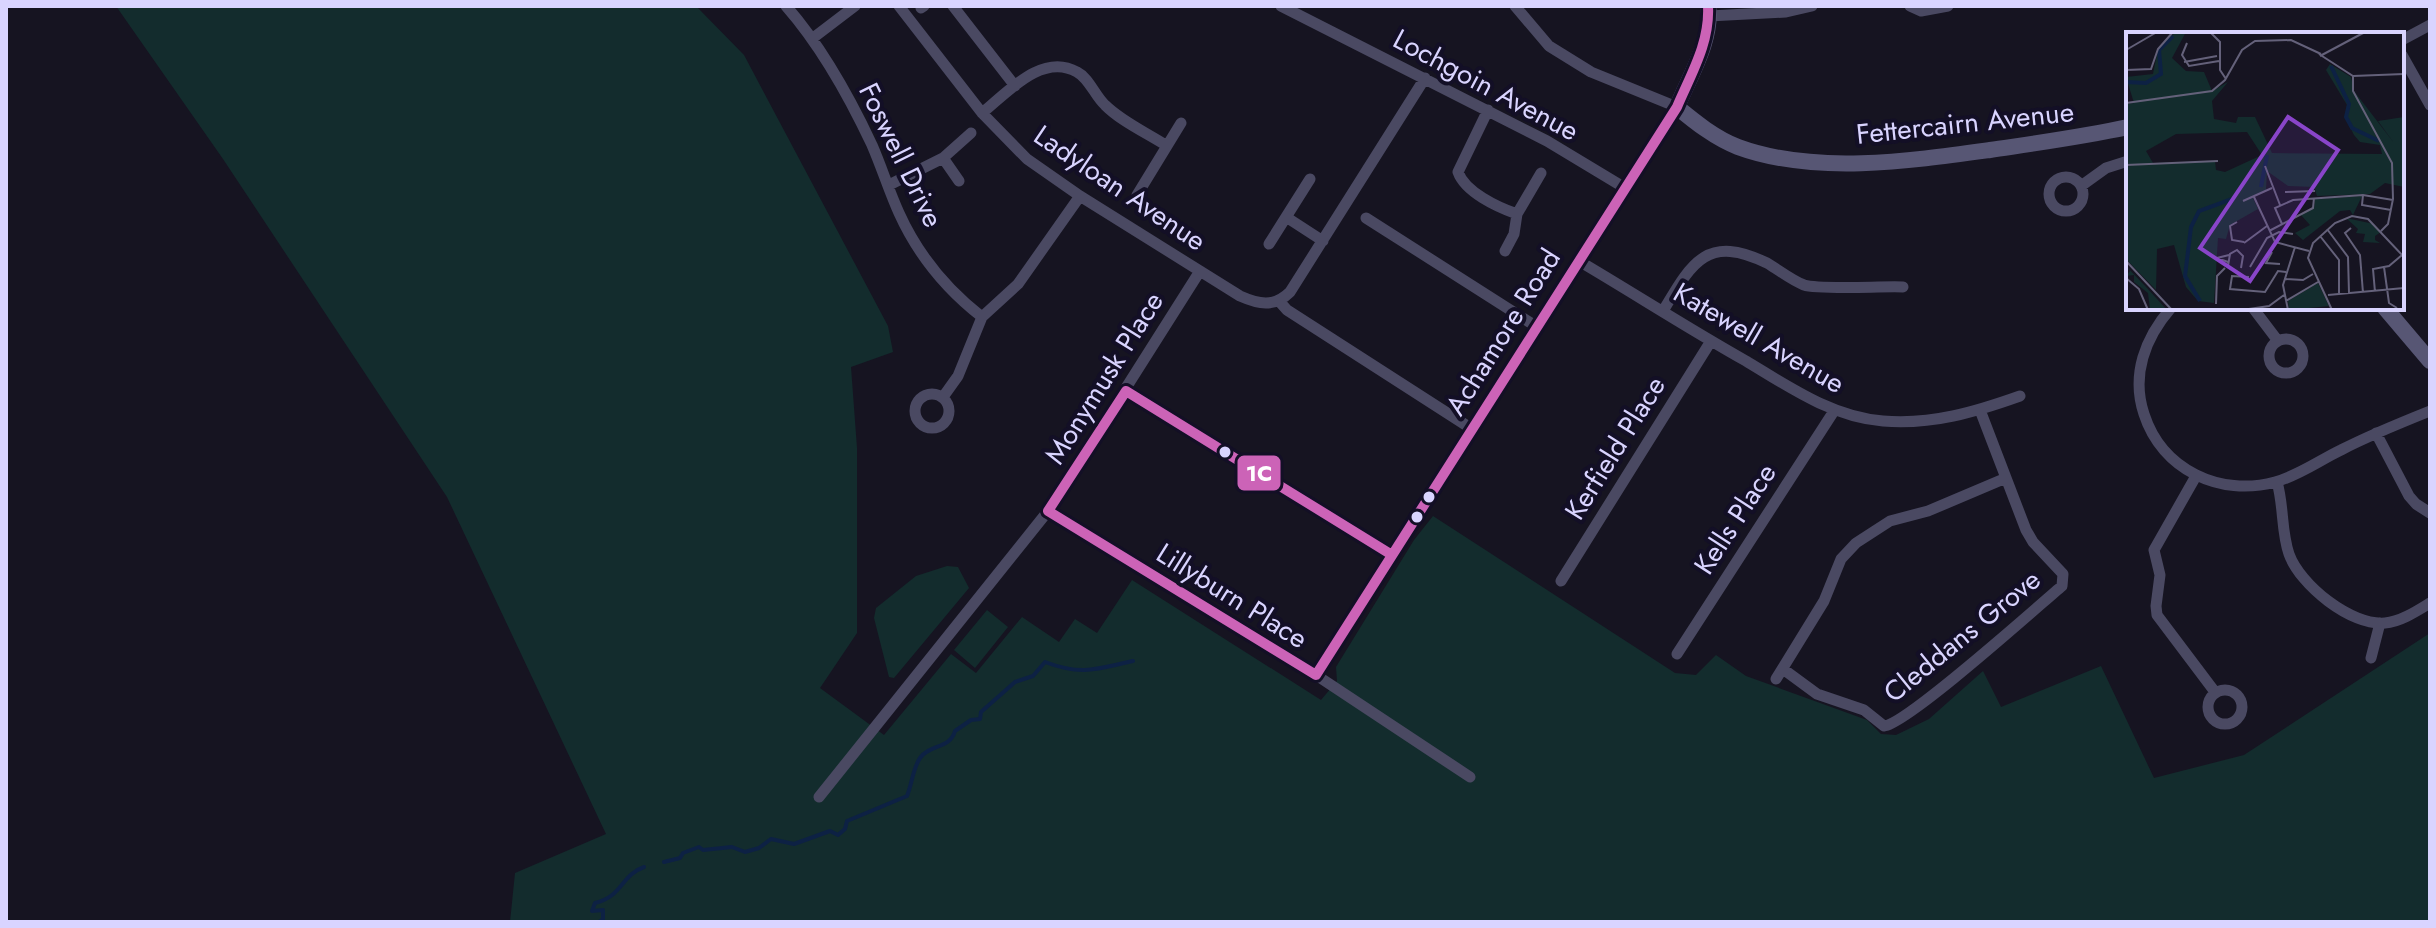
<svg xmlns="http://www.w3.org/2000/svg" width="2436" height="928" font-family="Jost,sans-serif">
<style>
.green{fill:#132c2d}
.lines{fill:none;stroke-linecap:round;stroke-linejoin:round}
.stream{stroke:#0d2144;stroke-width:4}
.street{stroke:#4a4962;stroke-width:11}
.secondary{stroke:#575674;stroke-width:16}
.bus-1-casing{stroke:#130f26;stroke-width:16}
.bus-1{stroke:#cc63b7;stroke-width:10}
.bus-dot{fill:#d9d4ff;stroke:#130f26;stroke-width:3}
.labels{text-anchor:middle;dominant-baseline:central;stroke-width:8;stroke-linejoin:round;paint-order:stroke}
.street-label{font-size:28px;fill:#d9d4ff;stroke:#130f26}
.inset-river{fill:none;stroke:#0d2144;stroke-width:4}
.inset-road{fill:none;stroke:#64617a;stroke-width:2}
.view{fill:#8945c9;fill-opacity:0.15;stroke:#8945c9;stroke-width:4}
.inset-edge{fill:none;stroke:#d9d4ff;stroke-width:4}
.line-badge{stroke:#130f26;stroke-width:3}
.badge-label{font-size:22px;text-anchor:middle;font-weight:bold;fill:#fff}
</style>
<rect width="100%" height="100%" fill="#161421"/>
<path class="green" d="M 116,6 L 696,6 L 744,55 L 888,326 L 893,352 L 851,367 L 857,448 L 857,633 L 820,688 L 884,735 L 951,654 L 976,673 L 1022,617 L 1059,642 L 1075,619 L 1097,633 L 1132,580 L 1321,700 L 1337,681 L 1336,667 L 1414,540 L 1433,516 L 1675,673 L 1696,675 L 1716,655 L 1746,676 L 1867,720 L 1881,734 L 1896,735 L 1929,719 L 1983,671 L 2001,707 L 2101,666 L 2154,778 L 2244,755 L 2430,633 L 2430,922 L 510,922 L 515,873 L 606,834 L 447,497 L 223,159 Z
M 947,566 L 958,567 L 969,588 L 894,678 L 889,677 L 874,618 L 876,608 L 916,576 Z
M 987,610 L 1008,627 L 975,668 L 954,650 Z"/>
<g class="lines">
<path class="stream" d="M 664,862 L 680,858 L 683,853 L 699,847 L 703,850 L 732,847 L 745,852 L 759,848 L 771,839 L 794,844 L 830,831 L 838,835 L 845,829 L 847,821 L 907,796 C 912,784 913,768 920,758 C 930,744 950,749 955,731 L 971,720 L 980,719 L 981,712 L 1015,682 L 1033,676 L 1045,662 C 1082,676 1097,669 1133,661
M 599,922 L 603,919 L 603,910 L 592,911 L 595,903 C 622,897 621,875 644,867"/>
<path class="street" d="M 786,6 C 822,47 849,96 872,145 C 882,168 889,191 899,213 C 918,255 946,289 982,317
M 899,6 L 982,113 L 1027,159 L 1080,196 L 1240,296 C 1258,304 1274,308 1290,292 L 1425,78
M 953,6 L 1015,86
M 1281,6 L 1547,141 L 1625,188
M 1910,6 L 1921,11 L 1948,6
M 921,8 L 924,6
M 1709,16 L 1786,12 L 1812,6
M 813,38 L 855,6
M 2402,40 L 2430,25
M 2402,55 L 2430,105
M 1488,110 L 1458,172 C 1465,192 1497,207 1517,214
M 982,113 C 1007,93 1042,52 1077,72 C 1089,78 1095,96 1105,105 C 1122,122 1147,133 1167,146
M 943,158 L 959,181
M2049 194a17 17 0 1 1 34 0a17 17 0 1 1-34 0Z
M 889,185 L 943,158 L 971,133
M 2081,186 L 2106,168 L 2128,161
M 1137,195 L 1181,123
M 1286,217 L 1323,241
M 1366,218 L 1537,327
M 1269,244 L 1310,179
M 1505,251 L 1514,234 L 1517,214 L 1541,173
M 1579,261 C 1635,294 1689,329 1746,361 C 1789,387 1832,417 1883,421 C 1932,425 1975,412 2020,396
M 1279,301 L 1287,310 L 1472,429
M 2171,308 C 2145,338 2131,375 2144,414 C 2162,470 2220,497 2275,482 C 2298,476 2320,460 2341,450 C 2370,435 2400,423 2430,411
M 2253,308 L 2278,341
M 1663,311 C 1692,262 1707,234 1767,263 C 1779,270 1791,280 1804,285 C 1819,290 1883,286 1903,287
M2269 356a17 17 0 1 1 34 0a17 17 0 1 1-34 0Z
M 1126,391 L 1392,555
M915 411a17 17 0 1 1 34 0a17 17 0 1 1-34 0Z
M 943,397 L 958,376 L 982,317 L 1018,284 L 1080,196
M 2376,433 L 2409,496 L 2416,504 L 2430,513
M 2196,476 L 2154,550 L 2160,575 L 2156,606 L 2157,615 L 2215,692
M 2277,482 C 2284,506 2281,531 2289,554 C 2300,585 2351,626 2385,623 C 2400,622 2417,611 2430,603
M 1048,511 L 1316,675 L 1470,777
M 1561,581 L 1711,341
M 1677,654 L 1834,411
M 2371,658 L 2380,623
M 1783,669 L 1817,694 L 1864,710 L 1884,726 C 1907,724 2036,608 2062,586 L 2063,574 L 2033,542 L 2026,530 L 1980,410
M 1316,675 L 1677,107 L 1591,72 L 1549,46 L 1515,6
M 1776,679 L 1824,601 L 1841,559 L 1856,543 L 1890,521 L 1928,511 L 2006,478
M2208 707a17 17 0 1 1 34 0a17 17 0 1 1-34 0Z
M 819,797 L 1048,511 L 1200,271"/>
<path class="secondary" d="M 1708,6 C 1713,40 1689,77 1677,107 C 1695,122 1715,138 1738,147 C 1814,175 1911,161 1990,150 C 2037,143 2082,137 2128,127
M 2385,308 L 2430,361"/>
<g class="bus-1-casing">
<path id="bus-1" d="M 1126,391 L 1392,555
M 1048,511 L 1316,675 L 1677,107 C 1691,74 1710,43 1708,6
M 1048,511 L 1126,391"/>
</g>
<use href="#bus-1" class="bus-1"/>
</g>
<g class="bus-dot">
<circle cx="1225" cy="452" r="7"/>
<circle cx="1429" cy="497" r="7"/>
<circle cx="1417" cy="517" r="7"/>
</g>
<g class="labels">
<g class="street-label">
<text transform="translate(1486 85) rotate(28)">Lochgoin Avenue</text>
<text transform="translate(1965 123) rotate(-6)">Fettercairn Avenue</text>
<text transform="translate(901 155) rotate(64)">Foswell Drive</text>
<text transform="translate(1120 188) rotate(34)">Ladyloan Avenue</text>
<text transform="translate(1503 332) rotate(-58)">Achamore Road</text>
<text transform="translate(1759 338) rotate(30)">Katewell Avenue</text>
<text transform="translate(1104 378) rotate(-58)">Monymusk Place</text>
<text transform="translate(1615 448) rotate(-58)">Kerfield Place</text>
<text transform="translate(1735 519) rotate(-57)">Kells Place</text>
<text transform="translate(1232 596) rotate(32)">Lillyburn Place</text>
<text transform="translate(1962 636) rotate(-39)">Cleddans Grove</text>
</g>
</g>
<g transform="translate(2126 32)">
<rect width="278" height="278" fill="#161421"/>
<path d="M 49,0 L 60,0 L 46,26 L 60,39 L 78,40 L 86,59 L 102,50 L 86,69 L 88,87 L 110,91 L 112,85 L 129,85 L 146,121 L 256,122 L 254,113 L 234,110 L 228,103 L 219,85 L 221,73 L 200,38 L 204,32 L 225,45 L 228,59 L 268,111 L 252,89 L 278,85 L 278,155 L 259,151 L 244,162 L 191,164 L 188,155 L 162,154 L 141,139 L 140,158 L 126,164 L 132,177 L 104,193 L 100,207 L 92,206 L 88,271 L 72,269 L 60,255 L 48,213 L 31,217 L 30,258 L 0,227 L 0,72 L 8,71 L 0,45 L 27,42 L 31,22 ZM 121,100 L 136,123 L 99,140 L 90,138 L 89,129 L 27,131 L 20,119 L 50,102 ZM 236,164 L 227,183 L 224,178 L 214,179 L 177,208 L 169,201 L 184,193 L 174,182 L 188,176 L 189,167 ZM 220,186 L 248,192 L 255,200 L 249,204 L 249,208 L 254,211 L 237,210 L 239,202 L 230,201 L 232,197 ZM 0,234 L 21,256 L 41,278 L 24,278 L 22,261 L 8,250 L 8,243 L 0,244 L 4,239 ZM 192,251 L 203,274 L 163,278 L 162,269 Z" fill="#132c2d" fill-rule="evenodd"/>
<path class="inset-river" d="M 205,34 L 223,72 L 220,85 L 226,96 L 253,109M 0,50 L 20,51 L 35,42 L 33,18 L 47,4M 135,155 L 141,123M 74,269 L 59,244 L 65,195 L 73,179 L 106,167"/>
<path class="inset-road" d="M 84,0 L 94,10 L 94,38 L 100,47M 61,11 L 56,23 L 63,34 L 93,29M 0,18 L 31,0M 193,22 L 227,44 L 278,42M 194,24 L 239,0M 58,30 L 91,24M 0,38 L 25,37 L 32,17 L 47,0M 227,44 L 227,59 L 266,131 L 267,167 L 262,192 L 255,199M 0,71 L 86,59 L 99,48 L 116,18 L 129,9 L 165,8 L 195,22M 0,133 L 92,129M 139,134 L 154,173M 159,160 L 189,159M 237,163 L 236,173 L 265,178M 128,165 L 149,210 L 183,219M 117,169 L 146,156M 111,190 L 104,194 L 106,208 L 118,210M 156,192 L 149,176 L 167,168 L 237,163 L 267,168M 225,196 L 219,201 L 234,223 L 237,261M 201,197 L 222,225 L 223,261M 143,199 L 187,176 L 188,166M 194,204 L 213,228 L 213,261M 118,211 L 141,194M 146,220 L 140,231 L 154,232M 0,229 L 46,278M 102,230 L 91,226 L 103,223M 102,234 L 104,222 L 111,218 L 117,224 L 115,236M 124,235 L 141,206 L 153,200 L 167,202M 258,235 L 263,271 L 271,276M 123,245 L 106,244 L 104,257 L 139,260 L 152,239 L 160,240M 0,246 L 13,257 L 22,278M 158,247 L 177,248 L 187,242M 249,260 L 247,237 L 263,234 L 276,223M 202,263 L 278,256M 160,269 L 192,250M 90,272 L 91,244 L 99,236M 116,278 L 143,274 L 158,263M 162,278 L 157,253 L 169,215M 206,278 L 182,226 L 187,211 L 209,191 L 226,184 L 242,187 L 278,225"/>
<path class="view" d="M 162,85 L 212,118 L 124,249 L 74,216 Z"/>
<rect width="278" height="278" class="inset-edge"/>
</g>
<rect class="line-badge" x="1236" y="454" width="46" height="38" rx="8" fill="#cc63b7"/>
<g class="badge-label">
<text x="1259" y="481">1C</text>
</g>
<rect width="2436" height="928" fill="none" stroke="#d9d4ff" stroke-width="16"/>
</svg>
